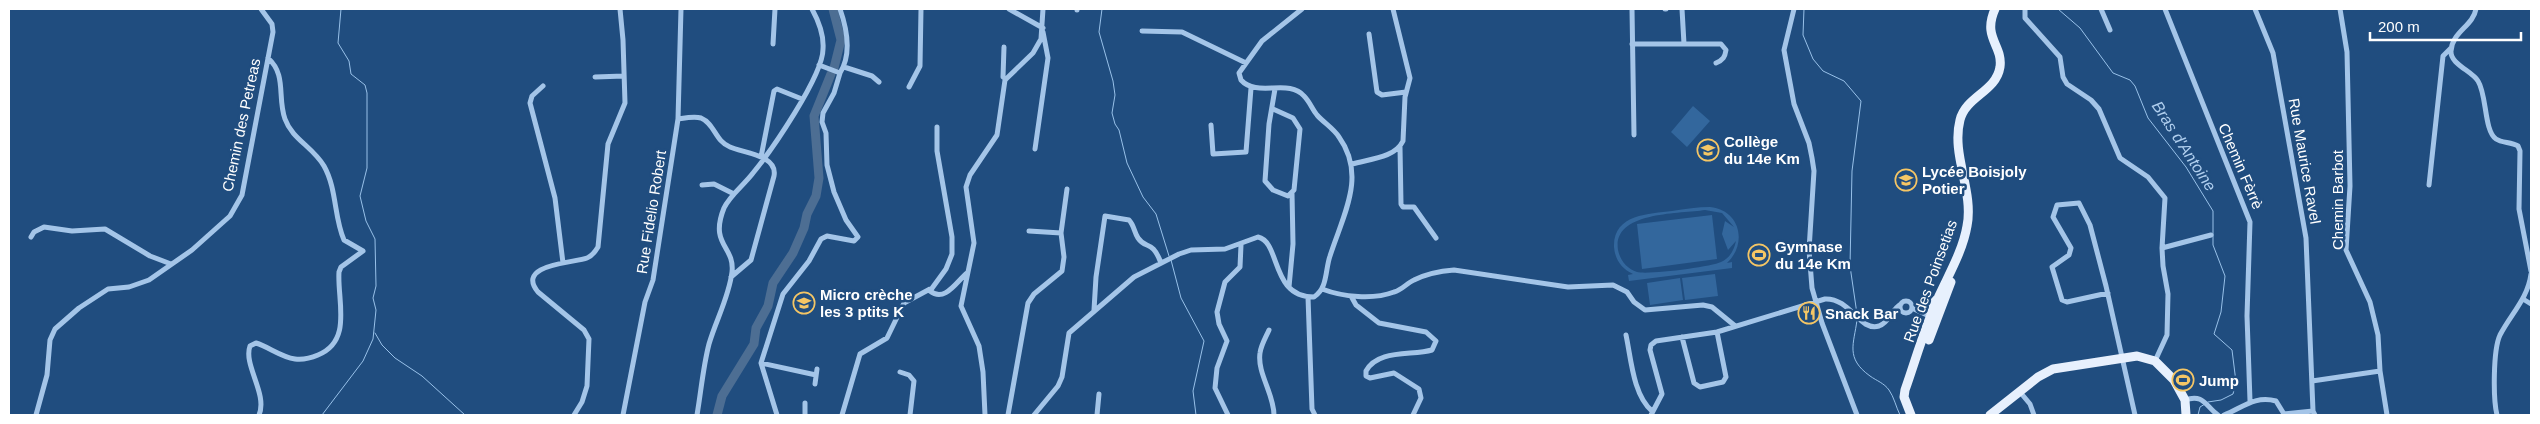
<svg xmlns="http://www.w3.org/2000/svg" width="2540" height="424" font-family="Helvetica,sans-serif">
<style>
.green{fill:#33679d;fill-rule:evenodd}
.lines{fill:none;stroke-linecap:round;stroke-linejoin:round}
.stream{stroke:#98c1e9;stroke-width:1}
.river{stroke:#4d6e93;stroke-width:9}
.street{stroke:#a4c5e8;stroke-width:5}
.primary{stroke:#e7f0fd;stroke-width:9}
.labels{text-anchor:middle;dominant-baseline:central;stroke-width:5;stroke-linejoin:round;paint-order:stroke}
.street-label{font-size:15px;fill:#fff;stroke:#204d7f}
.poi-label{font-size:15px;font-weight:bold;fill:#fff;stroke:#204d7f;text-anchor:start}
.water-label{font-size:16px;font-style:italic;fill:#b0cfef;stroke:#204d7f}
</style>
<rect width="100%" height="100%" fill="#204d7f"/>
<path class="green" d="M 1693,106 L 1710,121 L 1687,147 L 1671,132 Z
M 1710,207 C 1740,210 1748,243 1727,263 L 1732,262 L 1732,268 L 1629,281 L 1628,275 L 1633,274 C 1622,269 1615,260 1614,247 C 1613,214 1649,214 1672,211 C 1685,209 1698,207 1710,207 ZM 1705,210 L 1722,213 L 1734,227 L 1725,221 L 1722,234 L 1728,250 L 1736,241 C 1734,250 1730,258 1721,262 C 1711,267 1648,275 1637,272 C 1627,269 1620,260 1618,250 C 1612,211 1680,214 1705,210 Z
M 1712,215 L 1717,259 L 1642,269 L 1637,224 Z
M 1715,274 L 1718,296 L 1685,300 L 1682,278 Z
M 1680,278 L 1683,300 L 1650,305 L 1647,283 Z"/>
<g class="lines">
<path class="stream" d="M 1102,9 L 1099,32 L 1113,81 L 1115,95 L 1112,113 L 1115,124 L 1119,130 L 1127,163 L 1143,197 L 1156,214 L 1169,256
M 1804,9 L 1803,35 L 1813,59 L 1823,71 L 1844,81 L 1861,101 L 1852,171 L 1850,266 L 1857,314
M 2058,9 L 2080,28 L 2113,73 L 2130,80 L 2135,86 L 2148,118 L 2186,167 L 2213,211 L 2213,245 L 2225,276 L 2221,312 L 2214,334 L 2232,350 L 2236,382 L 2233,394 L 2221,400 L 2208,402
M 1171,260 L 1181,298 L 1204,341 L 1193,391 L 1196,415
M 1857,320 C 1854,344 1845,358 1870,376 C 1877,381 1884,383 1889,390 C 1894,397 1896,407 1900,415
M 375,333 L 382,345 L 395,358 L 422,376 L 465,415
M 322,415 L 363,361 L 373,339 L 376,310 L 373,298 L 376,286 L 375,239 L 366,221 L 360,196 L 367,168 L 367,93 L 365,85 L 351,74 L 349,61 L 338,43 L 341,9
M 2198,415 L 2200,407 L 2205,404"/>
<path class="river" d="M 833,9 L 841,40 L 834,68
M 717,415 L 722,396 L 754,344 L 756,328 L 768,306 L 773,283 L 793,253 L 804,228 L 807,214 L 816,196 L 819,178 L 814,116 L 831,74"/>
<path class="street" d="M 1009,9 L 1043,28
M 1077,9 L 1077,10
M 1632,9 L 1634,135
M 1665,9 L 1666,9
M 1682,9 L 1684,44 L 1721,44 L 1726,50 C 1725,57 1723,60 1716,63
M 1794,9 L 1784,50 L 1794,104 L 1809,143 L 1812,158 L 1814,171 L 1809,250 L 1812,288 L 1822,323 L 1857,415
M 2025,9 L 2025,18 L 2060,57 L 2063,77 L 2067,84 L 2091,100 L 2099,109 L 2120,158 L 2148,177 L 2165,198 L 2162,248 L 2163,266 L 2168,294 L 2167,335 L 2155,361
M 2101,9 L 2110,30
M 2165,9 L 2250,222 L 2247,316 L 2250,401
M 2255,9 L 2273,53 L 2306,238 L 2313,411
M 2340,9 L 2347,52 L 2350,186 L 2346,250 L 2370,302 L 2378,335 L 2380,371 L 2387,415
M 2476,9 C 2473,26 2452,32 2451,51 C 2450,64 2472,71 2478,81 C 2487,95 2484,131 2496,139 C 2502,143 2511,142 2518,146 L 2520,151 L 2519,209 L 2531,271
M 1142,31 L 1182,32 L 1246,63
M 1369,34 L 1377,92 L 1382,95 L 1406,92
M 773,44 L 775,9
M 1632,44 L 1684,44
M 1004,47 L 1003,77 L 1006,79
M 844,67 L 872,76 L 879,82
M 840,73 C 852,54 847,29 840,9
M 595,77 L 624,76
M 543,86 L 532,96 L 530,103 L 555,198 L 563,263
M 909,87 L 920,66 L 921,9
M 1273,109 L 1293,118 L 1300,129 L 1294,190 L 1288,196 L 1273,190 L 1265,181 L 1269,124 L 1275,89
M 678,119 C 685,118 694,116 701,118 C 715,124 715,141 730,147 C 743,153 778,155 774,176 L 751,260 L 731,277
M 1211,125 L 1213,154 L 1246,152 L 1251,88
M 937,127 L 937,151 L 952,237 L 952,254 L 946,269 L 930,291 C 945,303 957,281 967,273
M 1400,147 L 1401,204 L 1403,207 L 1414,207 L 1436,238
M 1035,149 L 1048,58 L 1043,32
M 761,157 L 774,91 L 777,89 L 802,99
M 1352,164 C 1369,159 1395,158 1403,141 L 1405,97 L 1410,78 L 1393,9
M 702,185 L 714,184 L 734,194
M 2429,185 L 2443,56 L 2451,48
M 1029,231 L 1061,233
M 31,237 L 34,232 L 44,227 L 72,231 L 105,229 L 150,256 L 171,264
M 2162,248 L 2211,235
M 1289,287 L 1293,244 L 1292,193
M 1322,289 C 1343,297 1373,300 1394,292 C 1402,290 1407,283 1414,280 C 1426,274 1441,271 1454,270 L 1568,287 L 1613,285 L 1627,292 L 1634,302 L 1645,310 L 1703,305 L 1712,307 L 1734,325
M 2108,293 L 2067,302 L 2062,300 L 2052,267 L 2069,255 L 2071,248 L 2053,217 L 2057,205 L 2079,203 L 2090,225 L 2106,286 L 2135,415
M 1351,296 L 1356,305 L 1379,323 L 1426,332 L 1436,341 L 1432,350 C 1412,356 1378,349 1366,371 L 1366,376 L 1370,378 L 1394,373 L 1419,389 L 1421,398 L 1413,415
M 1308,297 L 1312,409 L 1315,415
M 2523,299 L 2531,304
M1900 307a6 6 0 1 1 12 0a6 6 0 1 1-12 0Z
M 1914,309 L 1927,315
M 1094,310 L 1096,277 L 1105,216 L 1129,220 C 1134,225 1134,232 1138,238 C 1146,250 1152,239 1161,263
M 1269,330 C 1266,337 1261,345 1260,353 C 1257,373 1274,394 1274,415
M 1626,335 C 1631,358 1633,395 1652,411
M 1682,337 L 1694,383 L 1700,387 L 1723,382 L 1726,377 L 1717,332
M 761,363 L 816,375
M 900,372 L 909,375 L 914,381 L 910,415
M 2312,381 L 2380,371
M 815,384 L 817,369
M 2020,392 L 2030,404 L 2034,415
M 2185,400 C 2204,393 2206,407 2218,415
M 36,415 L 47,375 L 50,340 L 55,329 L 79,308 L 108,289 L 129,287 L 149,280 L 192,250 L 230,216 L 242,195 L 273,32 L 272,24 L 261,9
M 259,415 C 268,394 243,365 250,346 L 256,343 C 269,347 281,357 295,359 C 303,360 311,358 318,355 C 353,341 337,300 339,272 L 341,267 L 363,251 L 344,240 C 334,218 337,189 324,166 C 313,147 292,139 285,119 C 277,97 287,75 268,58
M 574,415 L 582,402 L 587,386 L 589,339 L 584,330 L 538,292 C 515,264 574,263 587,258 C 592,256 595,252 598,247 L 608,144 L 625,103 L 623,40 L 620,9
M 623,415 L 645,302 L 653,280 L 678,119 L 681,9
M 697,415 C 701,392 703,367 709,344 C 716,320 729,297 732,272 C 735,246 709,245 724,208 C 730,195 744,185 753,173 C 771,151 823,76 823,49 C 824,36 818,20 812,9
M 777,415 L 761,363 L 783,294 L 809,261 L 821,239 L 827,236 L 854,241 L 858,237 L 846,220 L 834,192 L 827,165 L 826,133 L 822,122 L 823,113 L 834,93 L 840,73 L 819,65
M 805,415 L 805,403
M 842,415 L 860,354 L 887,338 L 904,303 L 930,289
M 985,415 L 983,372 L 979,346 L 961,306 L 974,243 L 966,187 L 970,175 L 997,135 L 1005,80 L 1033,53 L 1041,39 L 1043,9
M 1008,415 L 1028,303 L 1034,294 L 1062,271 L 1064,257 L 1061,233 L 1067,189
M 1034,415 L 1058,386 L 1062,377 L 1069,333 L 1134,277 L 1179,254 L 1191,250 L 1225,249 L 1258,237 C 1281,242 1270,297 1314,297 C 1328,288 1325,270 1330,256 C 1343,215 1367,176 1339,137 C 1333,128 1324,123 1317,115 C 1312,109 1310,102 1304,96 C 1289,78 1257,98 1241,80 L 1239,73 L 1262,41 L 1302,9
M 1097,415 L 1099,394
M 1228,415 L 1215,388 L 1217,368 L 1227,341 L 1219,324 L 1217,312 L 1225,282 L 1240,267 L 1241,245
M 1651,415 L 1662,394 L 1650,350 L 1651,345 L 1656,341 L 1717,332 L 1825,299 C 1851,298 1859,332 1879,326 C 1890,322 1892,309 1901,304
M 2224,415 C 2242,408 2255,395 2276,401 L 2284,414 L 2313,411 L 2315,415
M 2497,415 C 2493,399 2493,350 2500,335 C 2511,314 2528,298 2531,274"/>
<path class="primary" d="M 1924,310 L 1936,300
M 1929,340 L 1951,282
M 1911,415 L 1904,397 L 1905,390 C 1916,359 1925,326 1939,296 C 1949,274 1963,250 1967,226 C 1974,191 1951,155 1960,120 C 1966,96 1996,92 2000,67 C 2003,45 1982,38 1995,9
M 1990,415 L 2038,377 L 2053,369 L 2137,356 L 2155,361 L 2174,380 L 2185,400 L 2186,415"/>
</g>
<defs>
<g id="school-ring" transform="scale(1.125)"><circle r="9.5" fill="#204d7f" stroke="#f5c665" stroke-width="1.5"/><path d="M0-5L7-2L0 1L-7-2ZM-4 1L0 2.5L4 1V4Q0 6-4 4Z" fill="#f5c665"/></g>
<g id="stadium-ring" transform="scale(1.125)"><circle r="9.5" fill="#204d7f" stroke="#f5c665" stroke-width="1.5"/><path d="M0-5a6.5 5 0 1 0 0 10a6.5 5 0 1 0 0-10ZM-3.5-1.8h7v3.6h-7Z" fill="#f5c665"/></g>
<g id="restaurant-ring" transform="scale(1.125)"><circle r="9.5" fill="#204d7f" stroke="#f5c665" stroke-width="1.5"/><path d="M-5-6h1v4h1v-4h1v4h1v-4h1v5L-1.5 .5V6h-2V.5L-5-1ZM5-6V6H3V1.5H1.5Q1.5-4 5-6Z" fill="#f5c665"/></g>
</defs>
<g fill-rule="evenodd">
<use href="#school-ring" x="1708" y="150"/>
<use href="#school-ring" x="1906" y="180"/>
<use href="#stadium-ring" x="1759" y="255"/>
<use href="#school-ring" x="804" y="303"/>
<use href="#restaurant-ring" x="1809" y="313"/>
<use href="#stadium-ring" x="2183" y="380"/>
</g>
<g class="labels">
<g class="street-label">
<text transform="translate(241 125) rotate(-78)">Chemin des Petreas</text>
<text transform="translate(2305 161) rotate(80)">Rue Maurice Ravel</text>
<text transform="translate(2241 166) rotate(67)">Chemin Fèrrè</text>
<text transform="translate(2337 200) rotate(-90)">Chemin Barbot</text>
<text transform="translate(651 212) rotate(-81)">Rue Fidelio Robert</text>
<text transform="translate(1930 281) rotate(-70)">Rue des Poinsetias</text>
</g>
<g class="poi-label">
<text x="1724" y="141">Collège<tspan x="1724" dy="17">du 14e Km</tspan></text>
<text x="1922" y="171">Lycée Boisjoly<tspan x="1922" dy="17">Potier</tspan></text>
<text x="1775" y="246">Gymnase<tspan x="1775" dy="17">du 14e Km</tspan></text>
<text x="820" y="294">Micro crèche<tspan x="820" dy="17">les 3 ptits K</tspan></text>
<text x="1825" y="313">Snack Bar</text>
<text x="2199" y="380">Jump</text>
</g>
<g class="water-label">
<text transform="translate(2184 146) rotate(57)">Bras d'Antoine</text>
</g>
</g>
<rect width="2540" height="424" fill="none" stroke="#ffffff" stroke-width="20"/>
<path d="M2370 32v8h151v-8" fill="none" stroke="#ffffff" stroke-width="2.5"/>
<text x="2378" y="32" font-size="15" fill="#ffffff" stroke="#204d7f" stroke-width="4" paint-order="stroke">200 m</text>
</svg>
